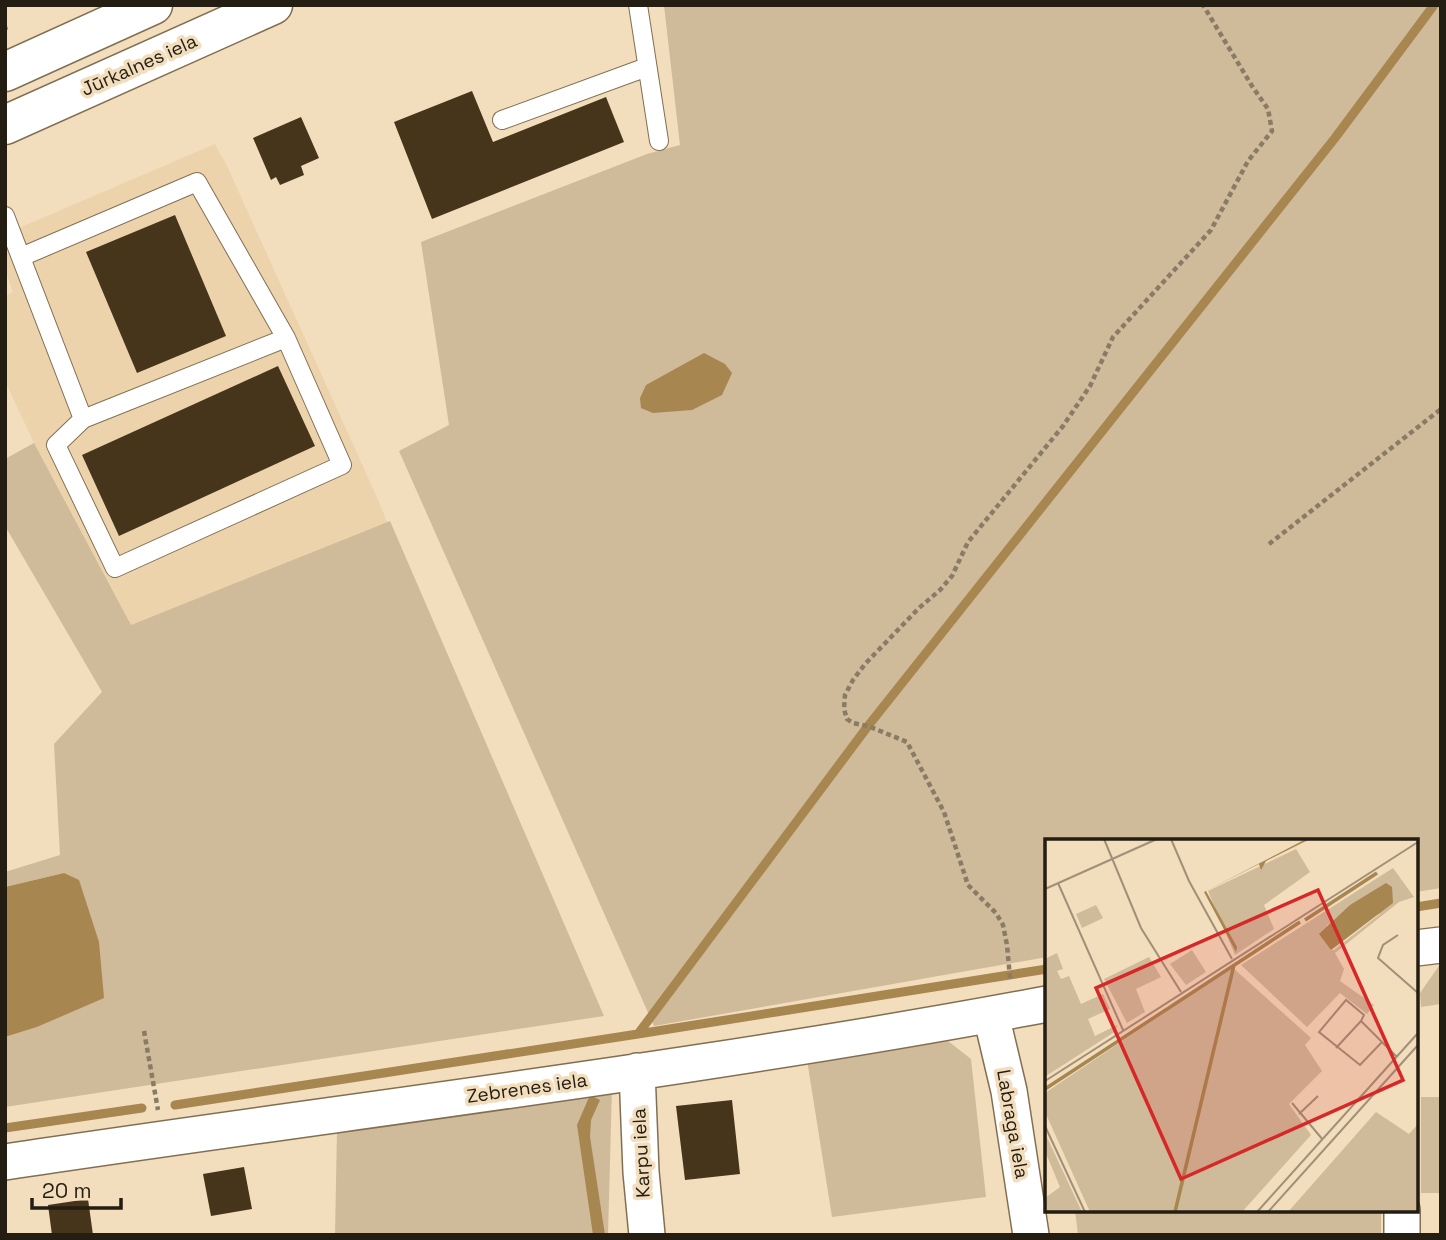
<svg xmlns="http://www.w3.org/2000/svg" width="1446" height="1240" font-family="'Space Grotesk',sans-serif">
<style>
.built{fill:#ecd3ac}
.green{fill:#cfba9a}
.water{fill:#a78650}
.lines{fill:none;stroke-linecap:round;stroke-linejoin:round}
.stream{stroke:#a78650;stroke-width:9}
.building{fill:#46351a}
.service-casing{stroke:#826f52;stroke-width:20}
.minor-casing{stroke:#826f52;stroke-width:38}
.tertiary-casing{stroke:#826f52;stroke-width:41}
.path{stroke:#897b65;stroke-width:4.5;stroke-dasharray:5 3.5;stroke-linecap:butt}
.service{stroke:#fff;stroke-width:18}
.minor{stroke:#fff;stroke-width:35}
.tertiary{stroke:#fff;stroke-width:38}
.labels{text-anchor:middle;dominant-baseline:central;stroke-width:7;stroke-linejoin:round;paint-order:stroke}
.street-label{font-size:19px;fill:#241d11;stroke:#f2ddbd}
.inset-river{fill:none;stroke:#a78650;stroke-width:3.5}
.inset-road{fill:none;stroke:#a09078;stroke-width:2}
.view{fill:#d62828;fill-opacity:0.15;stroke:#d62828;stroke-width:3.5}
.inset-edge{fill:none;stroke:#241d11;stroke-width:3.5}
</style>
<rect width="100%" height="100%" fill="#f2ddbd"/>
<path class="built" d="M 215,144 L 227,166 L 380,504 L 387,522 L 131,625 L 34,443 L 5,381 L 5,296 L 13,292 L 5,270 L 5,234 Z"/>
<path class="green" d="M 664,5 L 1441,5 L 1441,888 L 1416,892 L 1416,841 L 1047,841 L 1047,957 L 654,1026 L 399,451 L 449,425 L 421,242 L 647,154 L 680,145 Z
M 34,443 L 131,625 L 390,521 L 604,1016 L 5,1107 L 5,1037 L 37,1027 L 104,997 L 64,873 L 5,887 L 5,872 L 60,855 L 54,744 L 102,692 L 5,526 L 5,459 Z
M 1441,963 L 1441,1004 L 1421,1007 L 1420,993 Z
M 948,1041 L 971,1059 L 986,1197 L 832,1217 L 807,1060 Z
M 612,1087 L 608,1235 L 335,1235 L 337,1130 Z
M 1421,1097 L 1441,1097 L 1441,1193 L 1421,1193 Z
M 1075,1210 L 1381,1210 L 1381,1235 L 1078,1235 Z"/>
<path class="water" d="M 704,353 L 725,364 L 732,373 L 722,395 L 692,410 L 653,413 L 641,408 L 640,398 L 646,385 Z
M 64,873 L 79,880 L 99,942 L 104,998 L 37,1027 L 5,1037 L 5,887 Z
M 590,1095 L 600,1100 L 591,1120 L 590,1137 L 605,1235 L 593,1235 L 577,1125 Z"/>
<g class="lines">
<path class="stream" d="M 1416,907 L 1441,903
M 638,1034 L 868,726 L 1335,138 L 1434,5
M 175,1105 L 638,1034 L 1047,969
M 5,1128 L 142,1108"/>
</g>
<path class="building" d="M 472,91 L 493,142 L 606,97 L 624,142 L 432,219 L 394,122 Z
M 301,117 L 319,158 L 301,166 L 304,175 L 280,185 L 276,177 L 271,180 L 253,138 Z
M 175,215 L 226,336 L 137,373 L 86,252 Z
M 278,366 L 315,446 L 119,536 L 82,455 Z
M 732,1100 L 740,1174 L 685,1180 L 676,1106 Z
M 244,1167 L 252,1209 L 211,1216 L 203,1174 Z
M 88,1199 L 93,1235 L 52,1235 L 48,1205 Z"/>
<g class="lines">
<g class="service-casing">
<path id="service" d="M 638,5 L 659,141
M 502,120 L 647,67
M 5,216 L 83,419 L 286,338
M 21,257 L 197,182 L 286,338 L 342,465 L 115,568 L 56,445 L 83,419"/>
</g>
<g class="minor-casing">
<path id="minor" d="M 1416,948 L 1441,945
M 991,1015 L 1009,1091 L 1031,1235
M 637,1071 L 641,1172 L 647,1235
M 5,1162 C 352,1110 702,1069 1047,1004
M 1402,1235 L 1402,1210"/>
</g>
<g class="tertiary-casing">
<path id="tertiary" d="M 5,72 L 153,5
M 5,125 L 273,5"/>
</g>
<path class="path" d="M 5,27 L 6,30
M 1269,544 L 1441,409
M 1010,978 L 1007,945 L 1003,925 L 996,913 L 968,885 L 944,812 L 907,742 L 868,726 L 853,723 L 847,719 L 844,709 L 845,695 L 853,680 L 865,664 L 919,608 L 940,590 L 952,576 L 968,542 L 1063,426 L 1090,386 L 1113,337 L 1211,230 L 1248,161 L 1272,131 L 1268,109 L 1252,86 L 1203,5
M 144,1031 L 158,1110"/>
<use href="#service" class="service"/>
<use href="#minor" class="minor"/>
<use href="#tertiary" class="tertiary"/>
</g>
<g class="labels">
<g class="street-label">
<text transform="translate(139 65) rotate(-24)">Jūrkalnes iela</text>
<text transform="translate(527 1088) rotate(-8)">Zebrenes iela</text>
<text transform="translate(1013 1124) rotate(80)">Labraga iela</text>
<text transform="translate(641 1153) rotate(-93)">Karpu iela</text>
</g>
</g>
<g transform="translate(1045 839)">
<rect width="373" height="373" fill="#f2ddbd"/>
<path d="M 251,10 L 265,33 L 219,66 L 229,90 L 190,116 L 163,52 ZM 348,29 L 369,58 L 354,63 L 290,114 L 299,130 L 295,142 L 329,166 L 322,175 L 295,154 L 262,188 L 196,126 ZM 335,75 L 289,111 L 286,111 L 282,86 ZM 51,66 L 58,79 L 37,89 L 31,75 ZM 147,111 L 161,133 L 141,146 L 125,125 ZM 12,114 L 18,130 L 12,132 L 16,140 L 24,137 L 36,165 L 58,155 L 65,170 L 43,180 L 50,197 L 72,186 L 71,192 L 1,237 L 0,120 ZM 104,118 L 116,138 L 91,150 L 100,173 L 82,184 L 59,140 ZM 187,128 L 266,199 L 260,206 L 277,232 L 244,265 L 266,296 L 197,373 L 45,373 L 0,273 L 0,254 ZM 331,273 L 364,295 L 373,285 L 373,373 L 243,373 ZM 0,294 L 37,373 L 0,373 L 0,359 L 15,348 L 0,312 Z" fill="#cfba9a" fill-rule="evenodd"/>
<path d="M 261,0 L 265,0 L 221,22 L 216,31 L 214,25 L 161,52 L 192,108 L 191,113 L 159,53 ZM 341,44 L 347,48 L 348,64 L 286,111 L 274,95 L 305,66 Z" fill="#a78650"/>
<path class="inset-river" d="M 260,81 L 332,34M 0,250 L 255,83M 130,373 L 189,126"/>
<path class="inset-road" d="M 59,0 L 96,89 L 136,153M 126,0 L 144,42 L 187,120M 13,44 L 78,191M 0,50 L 112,0M 353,96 L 338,106 L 333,119 L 373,154M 316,182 L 319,176 L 301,161 L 274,193 L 315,226 L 337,203M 291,209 L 316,182 L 352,218M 0,242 L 373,3M 247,264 L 278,301M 254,275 L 273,257M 0,287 L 40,373M 212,373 L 373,194M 223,373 L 373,206"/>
<path class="view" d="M 273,51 L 358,241 L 136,340 L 51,149 Z"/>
<rect width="373" height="373" class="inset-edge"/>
</g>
<rect width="1446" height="1240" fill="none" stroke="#241d11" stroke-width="14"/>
<path d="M32 1198v10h89v-10" fill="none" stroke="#241d11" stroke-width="3.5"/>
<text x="42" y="1198" font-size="21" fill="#241d11" stroke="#f2ddbd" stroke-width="5" paint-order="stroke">20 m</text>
</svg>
